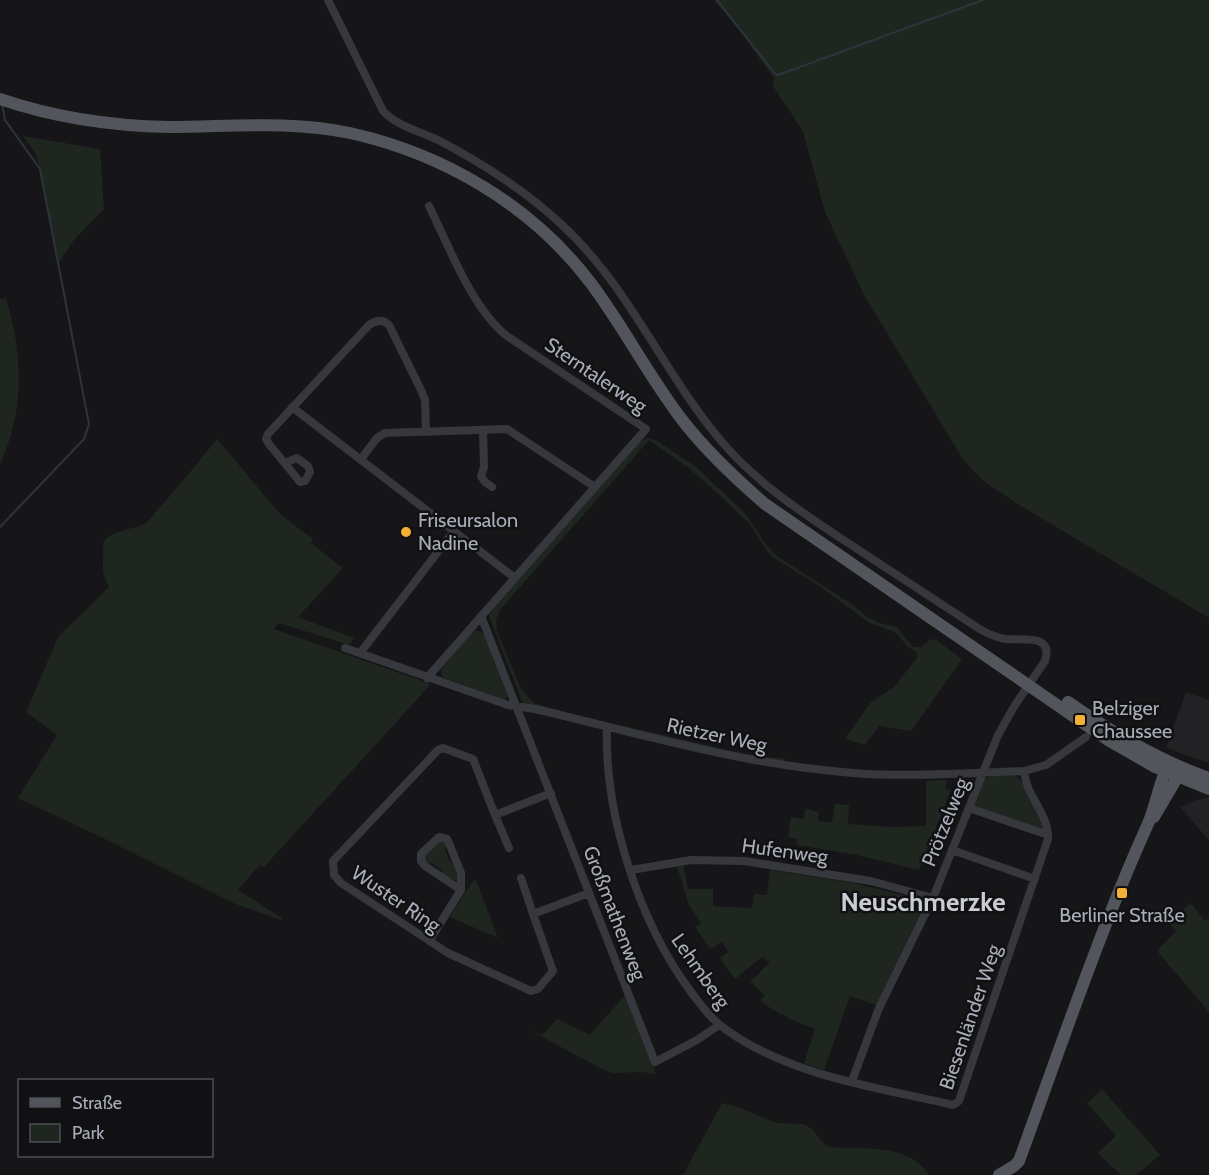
<svg xmlns="http://www.w3.org/2000/svg" width="1209" height="1175" font-family="Cabin,sans-serif">
<style>
.built{fill:#222225}
.green{fill:#1e261f}
.lines{fill:none;stroke-linecap:round;stroke-linejoin:round}
.stream{stroke:#2c353c;stroke-width:2}
.minor{stroke:#37383d;stroke-width:8}
.primary{stroke:#53555c;stroke-width:12}
.poi-dot{fill:#f2b134;stroke:#111113;stroke-width:2}
.labels{text-anchor:middle;dominant-baseline:central;stroke-width:5;stroke-linejoin:round;paint-order:stroke}
.street-label{font-size:20px;fill:#a8adb8;stroke:#111113}
.poi-label{font-size:20px;fill:#a8adb8;stroke:#111113;text-anchor:start}
.district-label{font-size:26px;font-weight:bold;fill:#c9ccd4;stroke:#111113}
</style>
<rect width="100%" height="100%" fill="#161618"/>
<path class="built" d="M 1186,692 L 1209,700 L 1209,763 L 1166,748 Z
M 1209,797 L 1209,840 L 1180,807 L 1193,801 Z"/>
<path class="green" d="M 714,0 L 1209,0 L 1209,618 L 1021,506 L 982,480 L 962,458 L 863,293 L 825,212 L 803,131 L 772,85 L 774,78 L 739,30 Z
M 23,136 L 100,149 L 104,209 L 74,240 L 59,262 L 40,169 L 35,152 Z
M 6,298 C 23,354 25,410 0,464 L 0,299 Z
M 649,438 L 656,440 L 696,467 L 745,513 L 767,546 L 777,556 L 853,605 L 866,616 L 879,623 L 897,627 L 913,647 L 921,647 L 930,640 L 935,639 L 962,659 L 911,731 L 879,726 L 865,745 L 845,739 L 870,703 L 894,687 L 917,658 L 916,652 L 908,647 L 895,632 L 870,623 L 819,586 L 774,558 L 767,551 L 750,524 L 717,493 L 690,469 L 649,440 L 500,610 L 496,620 L 497,631 L 521,689 L 534,703 L 567,713 L 745,754 L 785,759 L 783,763 L 760,759 L 523,704 L 489,616 L 493,609 L 640,441 Z
M 217,439 L 281,515 L 313,539 L 311,543 L 343,568 L 298,617 L 354,638 L 349,645 L 279,623 L 274,629 L 431,684 L 264,867 L 260,865 L 238,890 L 283,919 L 281,920 L 233,903 L 105,839 L 18,798 L 57,735 L 26,712 L 58,637 L 109,587 C 104,576 102,572 103,560 C 104,543 99,539 119,532 C 128,528 137,528 146,523 L 177,488 Z
M 477,630 L 485,634 L 508,696 L 505,700 L 442,677 L 441,671 L 443,666 L 472,632 Z
M 1014,775 C 1026,781 1043,817 1044,830 L 972,807 C 984,776 979,776 1014,775 Z
M 948,780 L 945,788 L 951,790 L 919,870 L 857,855 L 796,845 L 797,839 L 788,837 L 791,817 L 803,819 L 806,809 L 819,812 L 818,821 L 832,822 L 835,804 L 849,805 L 848,824 L 891,827 L 926,826 L 926,781 Z
M 438,841 L 444,841 L 448,847 L 445,849 L 450,862 L 455,864 L 459,876 L 457,881 L 441,874 L 443,871 L 432,863 L 425,863 L 424,855 Z
M 683,865 L 688,889 L 713,889 L 713,906 L 752,908 L 754,894 L 767,895 L 770,870 L 853,883 L 927,901 L 876,1005 L 850,996 L 824,1070 L 804,1063 L 815,1029 L 792,1020 L 782,1014 L 781,1015 L 760,1001 L 765,995 L 750,982 L 770,962 L 762,957 L 735,979 L 720,958 L 728,952 L 722,942 L 710,949 L 695,927 L 701,923 L 688,903 L 677,866 Z
M 476,880 L 498,938 L 450,917 L 473,881 Z
M 1191,903 L 1205,921 L 1209,918 L 1209,1012 L 1157,951 L 1176,931 L 1169,922 Z
M 626,994 L 656,1074 L 641,1072 L 613,1073 L 604,1070 L 529,1030 L 542,1035 L 557,1019 L 590,1035 Z
M 1102,1089 L 1160,1155 L 1136,1175 L 1121,1175 L 1098,1153 L 1116,1136 L 1087,1103 Z
M 722,1103 L 738,1107 L 776,1123 L 804,1124 L 812,1129 L 824,1144 L 830,1147 C 862,1150 909,1142 929,1175 L 683,1175 Z"/>
<g class="lines">
<path class="stream" d="M 717,0 L 775,74 L 778,75 L 983,0
M 0,527 L 84,439 L 89,424 L 40,169 L 5,120 L 2,103"/>
<path class="minor" d="M 328,0 L 383,111 C 398,127 423,132 442,142 C 485,165 526,191 561,224 C 629,286 663,373 722,442 C 757,483 801,512 845,541 C 889,570 933,599 978,628 C 986,633 995,637 1005,639 C 1020,641 1054,632 1045,661 L 1015,705 L 998,735 L 933,898 L 879,1008 L 852,1081
M 292,407 L 515,578
M 483,430 L 484,467 L 481,476 L 485,482 L 492,487
M 361,459 L 377,438 L 385,433 L 507,429 L 595,487
M 285,463 L 297,458 L 308,466 L 310,472 L 305,481 L 300,482 L 269,444 L 266,439 L 268,434 L 369,325 C 376,320 383,319 389,325 L 421,390 L 425,400 L 426,432
M 481,616 L 655,1062 L 697,1040 L 719,1025
M 345,648 L 508,705 L 535,709 C 637,733 738,763 842,772 C 903,778 964,773 1024,771 L 1046,765 L 1086,737
M 360,653 L 454,531
M 427,678 L 646,429 L 507,336 C 472,309 449,246 429,206
M 607,727 C 604,814 639,922 691,992 C 701,1005 711,1019 725,1029 C 790,1076 876,1087 953,1105 L 959,1101 L 1048,839 C 1049,813 1026,797 1024,771
M 969,808 L 1048,835
M 495,815 L 473,759 L 443,748 L 438,750 L 333,861 L 334,875 L 341,883 L 448,953 L 531,991 L 538,989 L 553,971 L 533,914 L 589,893
M 509,848 L 495,815 L 551,793
M 952,850 L 1035,879
M 631,870 L 691,860 L 744,861 L 871,881 L 933,898
M 521,878 L 533,914
M 429,941 L 461,890 L 425,866 L 421,861 L 421,854 L 439,837 L 447,839 L 449,843 L 461,873 L 461,890"/>
<path class="primary" d="M 0,99 C 55,118 111,126 169,127 C 229,127 290,120 350,133 C 444,154 531,205 590,282 C 624,327 649,377 683,421 C 707,452 735,478 765,504 L 1108,740 L 1155,767 L 1209,789
M 1068,702 C 1111,732 1159,761 1209,778
M 1154,817 L 1177,778 L 1177,772
M 999,1175 L 1014,1166 L 1019,1161 C 1060,1049 1098,935 1147,826 C 1157,805 1158,782 1170,762"/>
</g>
<g class="poi-dot">
<circle cx="406" cy="532" r="6"/>
<rect x="1074" y="714" width="12" height="12" rx="3"/>
<rect x="1116" y="887" width="12" height="12" rx="3"/>
</g>
<g class="labels">
<g class="street-label">
<text transform="translate(596 375) rotate(34)">Sterntalerweg</text>
<text transform="translate(717 735) rotate(12)">Rietzer Weg</text>
<text transform="translate(945 822) rotate(-68)">Prötzelweg</text>
<text transform="translate(785 851) rotate(8)">Hufenweg</text>
<text transform="translate(396 899) rotate(34)">Wuster Ring</text>
<text transform="translate(615 913) rotate(69)">Großmathenweg</text>
<text transform="translate(701 971) rotate(55)">Lehmberg</text>
<text transform="translate(970 1017) rotate(-71)">Biesenländer Weg</text>
</g>
<g class="poi-label">
<text x="418" y="520">Friseursalon<tspan x="418" dy="23">Nadine</tspan></text>
<text x="1092" y="708">Belziger<tspan x="1092" dy="23">Chaussee</tspan></text>
<text x="1122" y="915" text-anchor="middle">Berliner Straße</text>
</g>
<g class="district-label">
<text x="923" y="902">Neuschmerzke</text>
</g>
</g>
<rect x="18" y="1079" width="195" height="78" fill="#111113" stroke="#4d4f55" stroke-width="1.5"/>
<rect x="30" y="1098" width="30" height="9" fill="#53555c" stroke="#4d4f55" stroke-width="1.5"/>
<text x="72" y="1109" font-size="18" fill="#a8adb8">Straße</text>
<rect x="30" y="1124" width="30" height="18" fill="#1e261f" stroke="#4d4f55" stroke-width="1.5"/>
<text x="72" y="1139" font-size="18" fill="#a8adb8">Park</text>
</svg>
